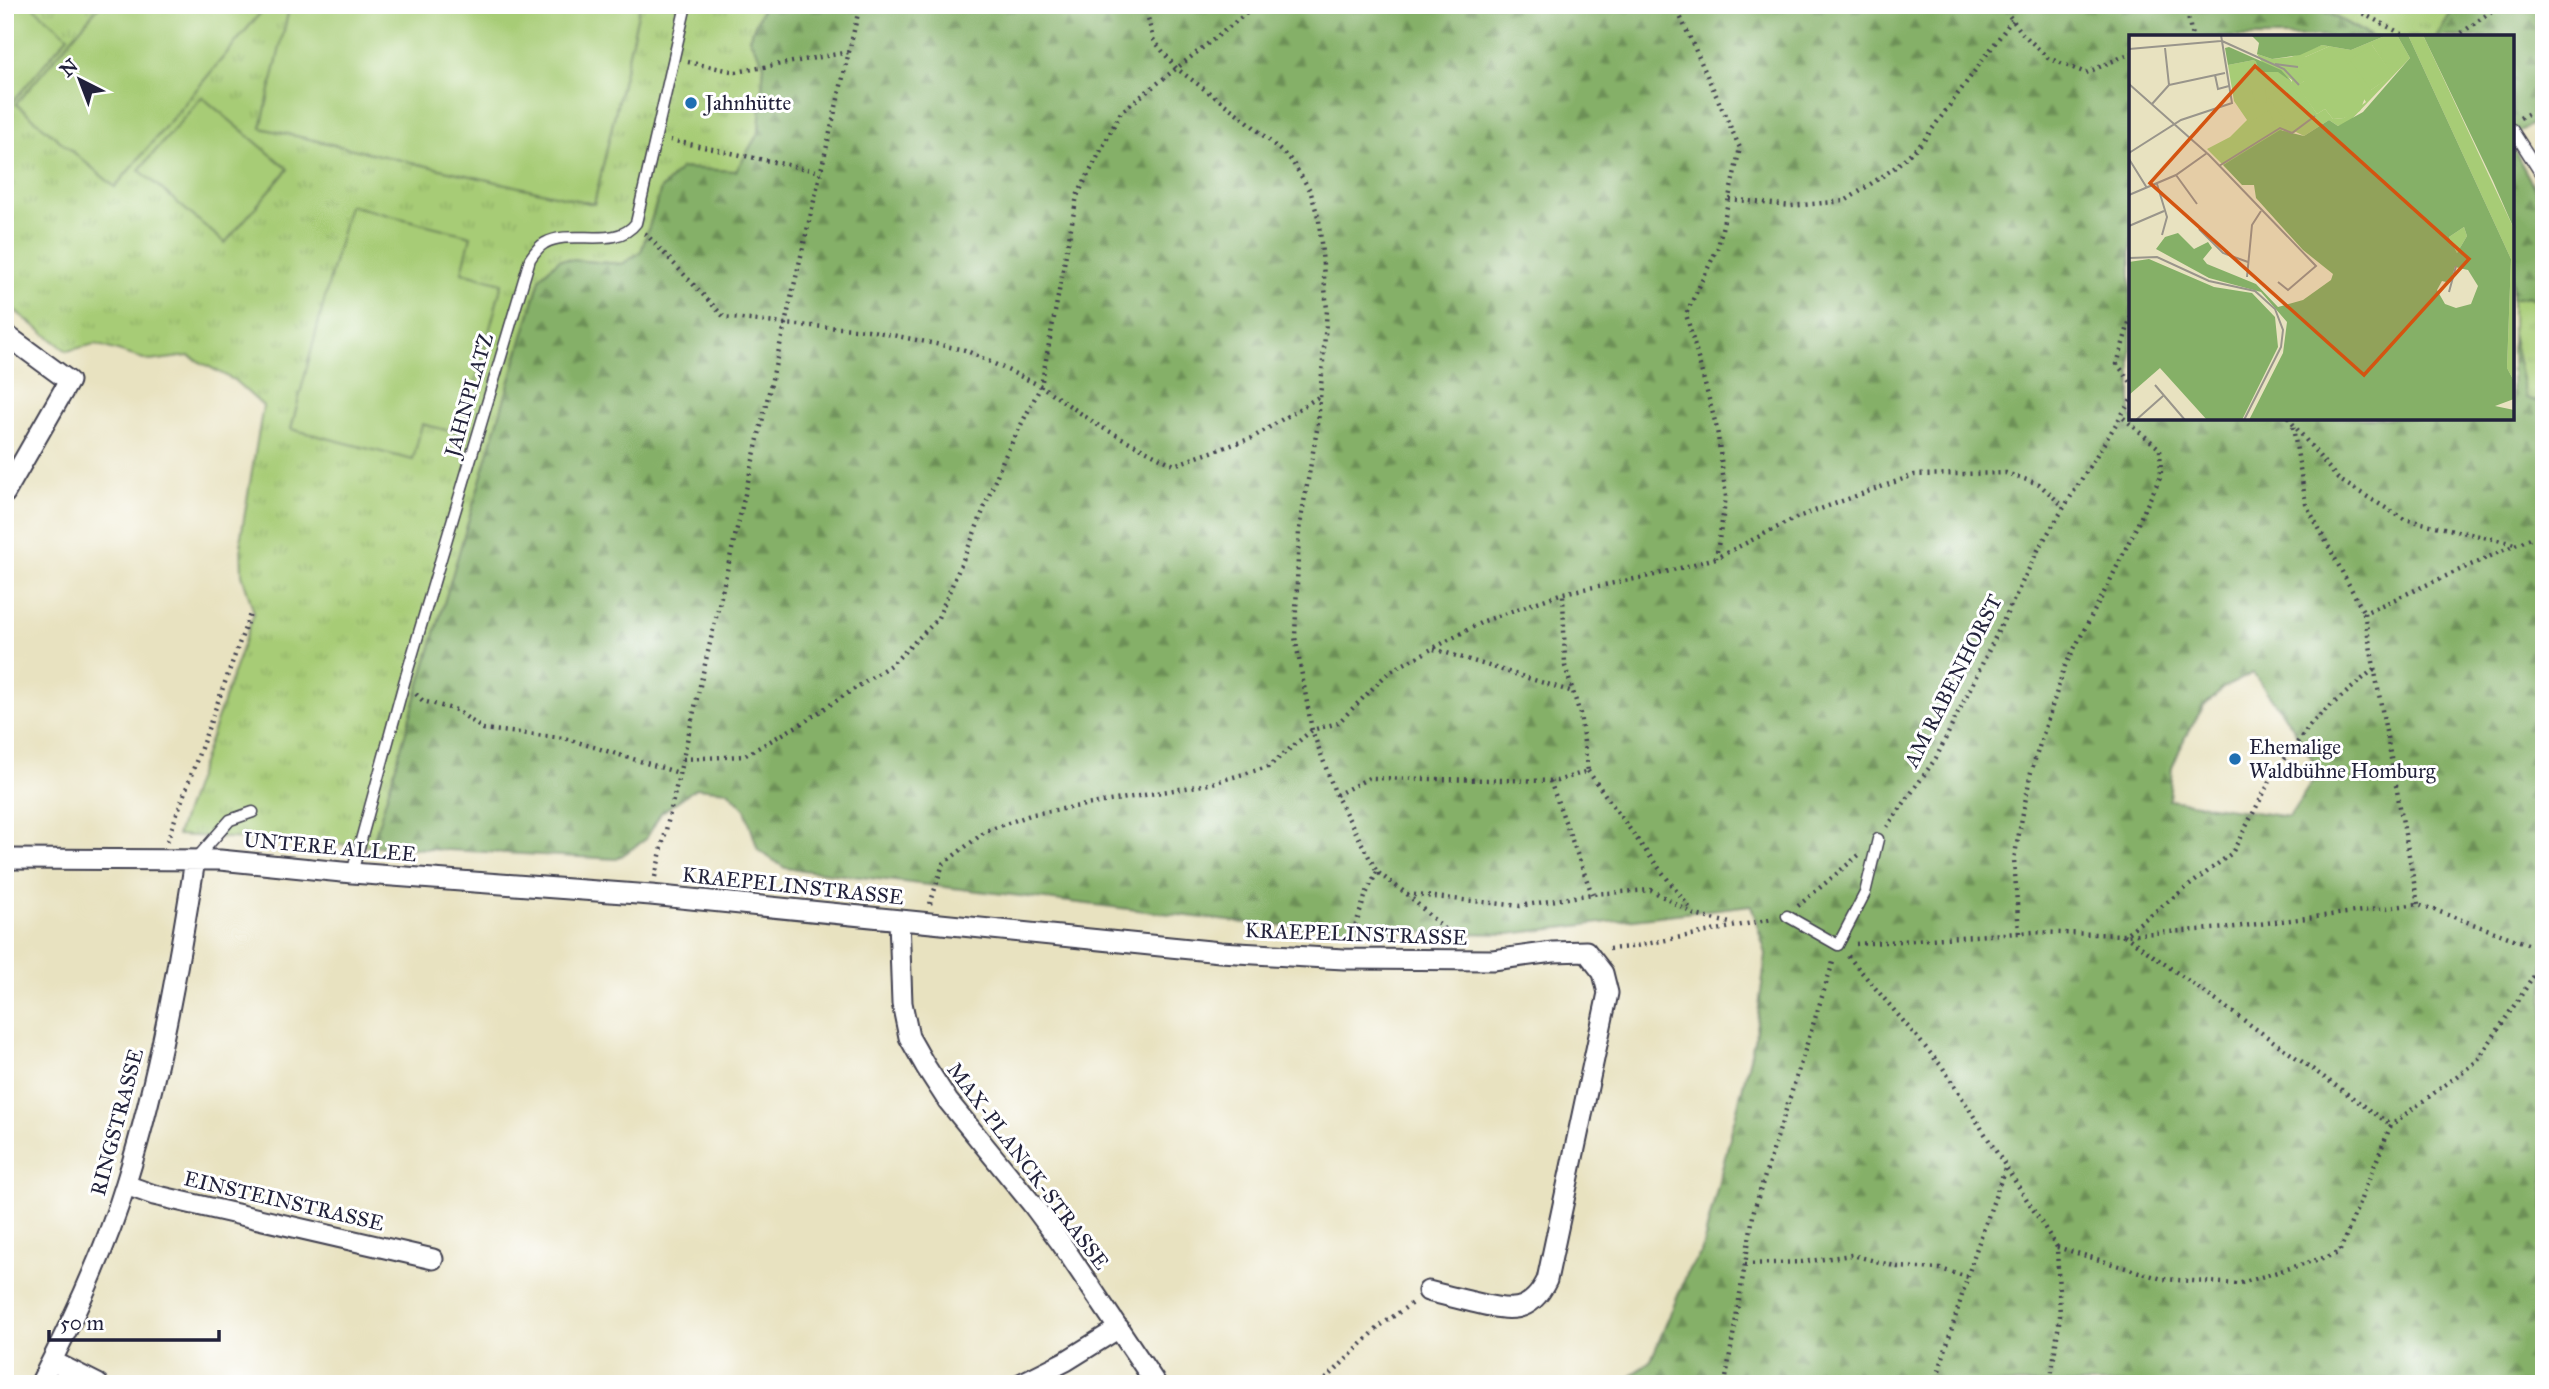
<svg xmlns="http://www.w3.org/2000/svg" width="2549" height="1389" font-family="'IM FELL Great Primer',serif">
<style>
.grass{fill:url(#grass-tufts);stroke:#647758;stroke-width:2}
.forest{fill:url(#forest-firs);stroke:#546951;stroke-width:2;fill-rule:evenodd}
.pitch{fill:#a7cc76;stroke:#647758;stroke-width:2}
.lines{fill:none;stroke-linecap:round;stroke-linejoin:round}
.service-casing{stroke:#403f4f;stroke-width:13}
.minor-casing{stroke:#403f4f;stroke-width:23}
.path{stroke:#403f4f;stroke-width:4.5;stroke-dasharray:2 5;stroke-linecap:butt}
.service{stroke:#fff;stroke-width:10}
.minor{stroke:#fff;stroke-width:19}
.poi-dot{fill:#1f6fb2;stroke:#fff;stroke-width:2.5}
.labels{text-anchor:middle;dominant-baseline:central;stroke-width:6;stroke-linejoin:round;paint-order:stroke}
.poi-label{font-size:21px;fill:#22223b;stroke:#fff;text-anchor:start}
.street-label{font-size:21px;fill:#22223b;stroke:#fff}
.inset-road{fill:none;stroke:#99958b;stroke-width:2}
.view{fill:#d45411;fill-opacity:0.15;stroke:#d45411;stroke-width:3.5}
.inset-edge{fill:none;stroke:#22223b;stroke-width:3.5}
</style>
<defs>
<pattern id="grass-tufts" width="24" height="20" patternUnits="userSpaceOnUse" patternTransform="scale(1.75)"><rect width="24" height="20" fill="#a7cc76"/><path d="M3 7l-1-3M5 7V3M7 7l1-3M15 17l-1-3M17 17v-4M19 17l1-3" fill="none" stroke="#8faf67"/></pattern>
<pattern id="forest-firs" width="22" height="20" patternUnits="userSpaceOnUse" patternTransform="scale(1.75)"><rect width="22" height="20" fill="#85b067"/><path d="M5 1l3.5 6h-7zM16 11l3.5 6h-7z" fill="#6c8f56"/></pattern>
</defs>
<rect width="100%" height="100%" fill="#fff"/>
<filter id="ink" filterUnits="userSpaceOnUse"><feTurbulence type="fractalNoise" baseFrequency=".0143" numOctaves="2"/><feDisplacementMap in="SourceGraphic" scale="14" xChannelSelector="R" yChannelSelector="G"/><feConvolveMatrix kernelMatrix="1 2 1 2 8 2 1 2 1" color-interpolation-filters="sRGB"/></filter>
<filter id="wash" filterUnits="userSpaceOnUse"><feTurbulence type="fractalNoise" baseFrequency=".00686" numOctaves="4" result="noise"/><feDisplacementMap in="SourceGraphic" scale="28" xChannelSelector="R" yChannelSelector="G"/><feGaussianBlur stdDeviation="1.57" result="paint"/><feColorMatrix in="noise" values="0 0 0 0 0 0 0 0 0 0 0 0 0 0 0 0 0 1.4 0 .05"/><feComposite in="paint" operator="in"/></filter>
<g filter="url(#wash)">
<rect width="100%" height="100%" fill="#e8e2c0"/>
<path class="grass" d="M 5,5 L 290,5 L 262,128 L 594,204 L 640,5 L 764,5 L 749,38 L 764,64 L 759,132 L 736,172 L 681,169 L 661,189 L 641,252 L 622,264 L 560,259 L 541,276 L 372,846 L 177,835 L 254,613 L 242,574 L 241,536 L 263,406 L 234,380 L 189,356 L 150,361 L 95,344 L 67,351 L 5,303 Z
M 2313,5 L 2456,5 L 2456,7 L 2436,37 L 2372,37 Z
M 2528,296 L 2544,304 L 2544,404 L 2526,398 L 2512,334 L 2512,299 Z"/>
<path class="forest" d="M 764,5 L 2313,5 L 2372,37 L 2131,37 L 2131,418 L 2512,418 L 2512,334 L 2526,398 L 2544,404 L 2544,1384 L 1622,1384 L 1651,1360 L 1689,1269 L 1701,1253 L 1755,1037 L 1766,954 L 1751,905 L 1509,934 L 1404,932 L 1254,924 L 785,868 L 758,850 L 745,809 L 728,791 L 696,788 L 661,813 L 646,839 L 617,859 L 372,846 L 541,276 L 560,259 L 622,264 L 641,252 L 661,189 L 681,168 L 736,171 L 759,132 L 764,64 L 749,38 ZM 2253,673 L 2292,726 L 2319,771 L 2289,817 L 2169,800 L 2172,768 L 2185,737 L 2204,706 L 2225,687 Z
M 2456,5 L 2544,5 L 2544,117 L 2512,136 L 2512,37 L 2436,37 Z
M 2512,146 L 2544,206 L 2544,304 L 2528,296 L 2512,299 Z"/>
<path class="pitch" d="M 5,5 L 31,5 L 68,36 L 5,111 Z
M 100,5 L 267,5 L 115,187 L 16,104 Z
M 290,5 L 640,5 L 594,204 L 261,128 Z
M 202,97 L 288,169 L 225,243 L 139,170 Z
M 349,205 L 471,236 L 462,272 L 502,283 L 462,434 L 422,424 L 413,460 L 291,429 Z"/>
</g>
<g filter="url(#ink)">
<g class="lines">
<g class="service-casing">
<path id="service" d="M 2512,129 L 2544,179
M 196,859 L 230,820 L 253,812
M 352,873 L 404,683 L 530,259 C 534,253 539,246 545,243 C 572,228 616,250 636,223 L 686,5
M 1787,916 L 1838,945 L 1865,893 L 1878,839"/>
</g>
<g class="minor-casing">
<path id="minor" d="M 5,334 L 69,381 L 5,493
M 5,859 L 220,860 L 352,873 L 651,895 L 1220,952 L 1344,959 L 1493,960 L 1553,952 L 1586,951 L 1603,973 L 1608,993 L 1547,1280 C 1530,1315 1509,1311 1477,1303 C 1460,1299 1444,1295 1428,1291
M 899,920 L 902,1003 L 909,1037 L 926,1067 L 948,1101 L 1032,1204 L 1061,1243 L 1156,1384
M 126,1185 L 154,1195 L 433,1259
M 52,1361 L 98,1384
M 40,1384 C 73,1320 105,1252 126,1183 C 159,1077 178,969 195,860
M 1020,1384 L 1066,1361 L 1119,1328"/>
</g>
<path class="path" d="M 1145,5 L 1153,39 L 1176,68 L 1246,120 L 1291,160 L 1310,190 L 1319,220 L 1327,310 L 1318,424 L 1299,530 L 1295,637 L 1312,730 L 1336,795 L 1377,872 L 1407,894 L 1443,928 L 1444,941
M 1675,5 L 1740,148 L 1718,247 L 1686,314 L 1717,429 L 1726,497 L 1716,558
M 2001,5 L 2023,34 L 2048,58 L 2086,73 L 2131,53
M 2186,5 L 2192,37
M 2352,5 L 2356,10 L 2408,37
M 2456,37 L 2500,5
M 688,62 L 736,72 L 849,52
M 2520,118 L 2544,105
M 670,140 L 821,172
M 1729,199 L 1791,206 L 1845,201 L 1893,169 L 1922,143 L 2012,20
M 645,233 L 724,317 L 785,324 L 868,330 L 965,350 L 1041,386 L 1099,426 L 1174,465 L 1252,438 L 1320,396
M 2131,316 L 2117,364 L 2131,382
M 2288,418 L 2338,479 L 2404,519 L 2515,544
M 2293,427 L 2306,504 L 2364,613
M 1434,649 L 1573,692
M 2374,669 L 2314,720 L 2275,772 L 2232,853 L 2124,935 L 2391,1125
M 416,694 L 423,701 L 456,710 L 483,729 L 564,738 L 679,773
M 683,759 L 744,756 L 804,722 L 892,664 L 937,620 L 972,539 L 1003,460 L 1041,386 L 1077,196 L 1121,112 L 1257,5
M 1588,771 L 1642,846 L 1692,911
M 1550,781 L 1592,894
M 1336,795 L 1369,778 L 1557,781 L 1588,771 L 1580,714 L 1565,666 L 1563,593
M 1887,827 L 1936,758 L 2040,546 L 2131,400
M 167,841 L 250,614
M 655,877 L 860,5
M 1407,894 L 1520,906 L 1592,894 L 1651,890 L 1695,915 L 1734,924
M 930,904 L 943,864 L 986,831 L 1033,814 L 1209,784 L 1268,767 L 1312,730 L 1338,723 L 1389,672 L 1484,621 L 1563,593 L 1655,575 L 1716,558 L 1798,517 L 1914,475 L 2006,473 L 2039,484 L 2064,507
M 2418,904 L 2364,613 L 2544,532
M 1798,906 L 1859,855
M 2019,933 L 2014,859 L 2031,772 L 2065,666 L 2108,585 L 2161,476 L 2160,449 L 2121,416
M 1351,939 L 1366,894 L 1377,872
M 1856,944 L 2033,932 L 2124,935 L 2227,928 L 2418,904 L 2544,950
M 1609,949 L 1631,947 L 1772,919
M 1848,956 L 1943,1068 L 2057,1247 L 2060,1316 L 2050,1384
M 2057,1247 L 2162,1279 L 2238,1284 L 2339,1253 L 2391,1125 L 2477,1061 L 2544,961
M 1745,1264 L 1802,1262 L 1852,1255 L 1898,1267 L 1940,1269 L 1968,1277
M 1321,1384 L 1380,1326 L 1412,1303
M 1725,1384 L 1754,1210 L 1834,959
M 1935,1384 L 1973,1259 L 2006,1166"/>
<use href="#service" class="service"/>
<use href="#minor" class="minor"/>
</g>
</g>
<g class="poi-dot">
<circle cx="691" cy="103" r="7"/>
<circle cx="2235" cy="759" r="7"/>
</g>
<g class="labels">
<g class="poi-label">
<text x="705" y="103">Jahnhütte</text>
<text x="2249" y="747">Ehemalige<tspan x="2249" dy="24">Waldbühne Homburg</tspan></text>
</g>
<g class="street-label">
<text transform="translate(469 395) rotate(-74)">JAHNPLATZ</text>
<text transform="translate(1953 681) rotate(-63)">AM RABENHORST</text>
<text transform="translate(330 847) rotate(5)">UNTERE ALLEE</text>
<text transform="translate(793 886) rotate(6)">KRAEPELINSTRASSE</text>
<text transform="translate(1356 934) rotate(2)">KRAEPELINSTRASSE</text>
<text transform="translate(117 1122) rotate(-75)">RINGSTRASSE</text>
<text transform="translate(1028 1166) rotate(53)">MAX-PLANCK-STRASSE</text>
<text transform="translate(284 1201) rotate(13)">EINSTEINSTRASSE</text>
</g>
</g>
<g transform="translate(2129 35)">
<rect width="385" height="385" fill="#e8e2c0"/>
<path d="M 258,0 L 268,0 L 281,23 L 221,86 L 209,91 L 200,85 L 175,101 L 167,97 L 159,100 L 154,95 L 94,130 L 78,114 L 101,102 L 118,85 L 105,66 L 99,30 L 125,25 L 131,36 L 150,37 L 163,47 L 163,45 L 144,33 L 135,31 L 128,19 L 143,24 L 162,22 L 193,10 L 222,15 ZM 243,10 L 263,40 L 242,55 ZM 201,11 L 237,67 L 215,83 L 204,84 L 196,74 L 188,79 L 169,51 L 175,46 L 176,22 ZM 279,0 L 294,0 L 385,194 L 385,346 L 378,333 L 382,224 ZM 335,192 L 338,201 L 328,218 L 320,202 Z" fill="#a7cc76" fill-rule="evenodd"/>
<path d="M 122,0 L 258,0 L 222,15 L 193,10 L 171,20 L 143,24 L 128,19 L 130,8 ZM 268,0 L 279,0 L 382,224 L 378,333 L 385,346 L 385,364 L 366,371 L 385,375 L 385,385 L 120,385 L 154,318 L 158,287 L 132,257 L 80,243 L 27,214 L 36,202 L 49,198 L 65,214 L 79,207 L 83,213 L 74,224 L 78,229 L 127,249 L 149,272 L 174,265 L 202,245 L 204,239 L 174,215 L 127,163 L 125,150 L 113,150 L 94,130 L 151,95 L 175,101 L 200,85 L 209,91 L 234,77 L 281,23 ZM 335,192 L 338,201 L 328,218 L 320,202 ZM 326,232 L 339,235 L 349,251 L 342,269 L 327,273 L 316,269 L 308,255 L 313,246 L 321,248 ZM 294,0 L 385,0 L 385,194 L 364,146 ZM 100,12 L 152,35 L 163,47 L 149,37 L 132,37 L 125,25 L 99,30 L 96,13 ZM 20,224 L 85,252 L 123,258 L 146,282 L 149,312 L 113,385 L 78,385 L 31,333 L 0,360 L 0,227 Z" fill="#85b067" fill-rule="evenodd"/>
<path d="M252 19a10 10 0 1 1 20 0a10 10 0 1 1-20 0ZM 243,10 L 264,40 L 242,55 L 221,25 ZM 201,11 L 212,18 L 238,57 L 231,76 L 215,83 L 204,84 L 196,74 L 188,79 L 168,51 L 175,46 L 169,39 L 176,22 ZM 127,26 L 130,40 L 149,37 L 151,51 L 136,54 L 138,67 L 127,68 L 113,28 ZM 159,47 L 182,79 L 161,93 L 139,62 ZM 140,75 L 147,93 L 132,102 L 126,101 L 118,89 Z" fill="#a7cc76"/>
<path class="inset-road" d="M 93,6 L 155,34 L 170,50M 36,13 L 40,50M 0,14 L 92,6M 146,29 L 169,32M 86,40 L 89,54 L 100,51M 0,49 L 80,120 L 187,231 L 159,255 L 149,247M 40,50 L 96,38M 23,69 L 40,50M 0,118 L 52,85 L 103,68 L 92,0M 0,124 L 18,153M 90,131 L 151,93 L 163,98 L 186,81M 47,140 L 68,169M 28,149 L 38,182 L 33,200M 0,160 L 47,140 L 78,118M 0,191 L 35,176M 70,194 L 94,218 L 119,227M 0,223 L 28,222 L 80,246 L 126,256 L 146,274 L 154,295 L 152,312 L 115,385M 118,242 L 123,190 L 132,176M 320,257 L 327,231M 26,350 L 56,385M 7,385 L 34,361"/>
<path class="view" d="M 126,31 L 340,224 L 235,340 L 21,148 Z"/>
<rect width="385" height="385" class="inset-edge"/>
</g>
<rect width="2549" height="1389" fill="none" stroke="#fff" stroke-width="28"/>
<g transform="translate(80 80) rotate(318)" stroke="#ffffff" stroke-width="5" paint-order="stroke">
<path d="M0-5L12 26L0 18L-12 26Z" fill="#22223b"/>
<text y="-10" font-size="19" font-weight="bold" text-anchor="middle" fill="#22223b">N</text>
</g>
<path d="M49 1330v10h170v-10" fill="none" stroke="#22223b" stroke-width="3.5"/>
<text x="60" y="1330" font-size="21" fill="#22223b" stroke="#ffffff" stroke-width="5" paint-order="stroke">50 m</text>
</svg>
